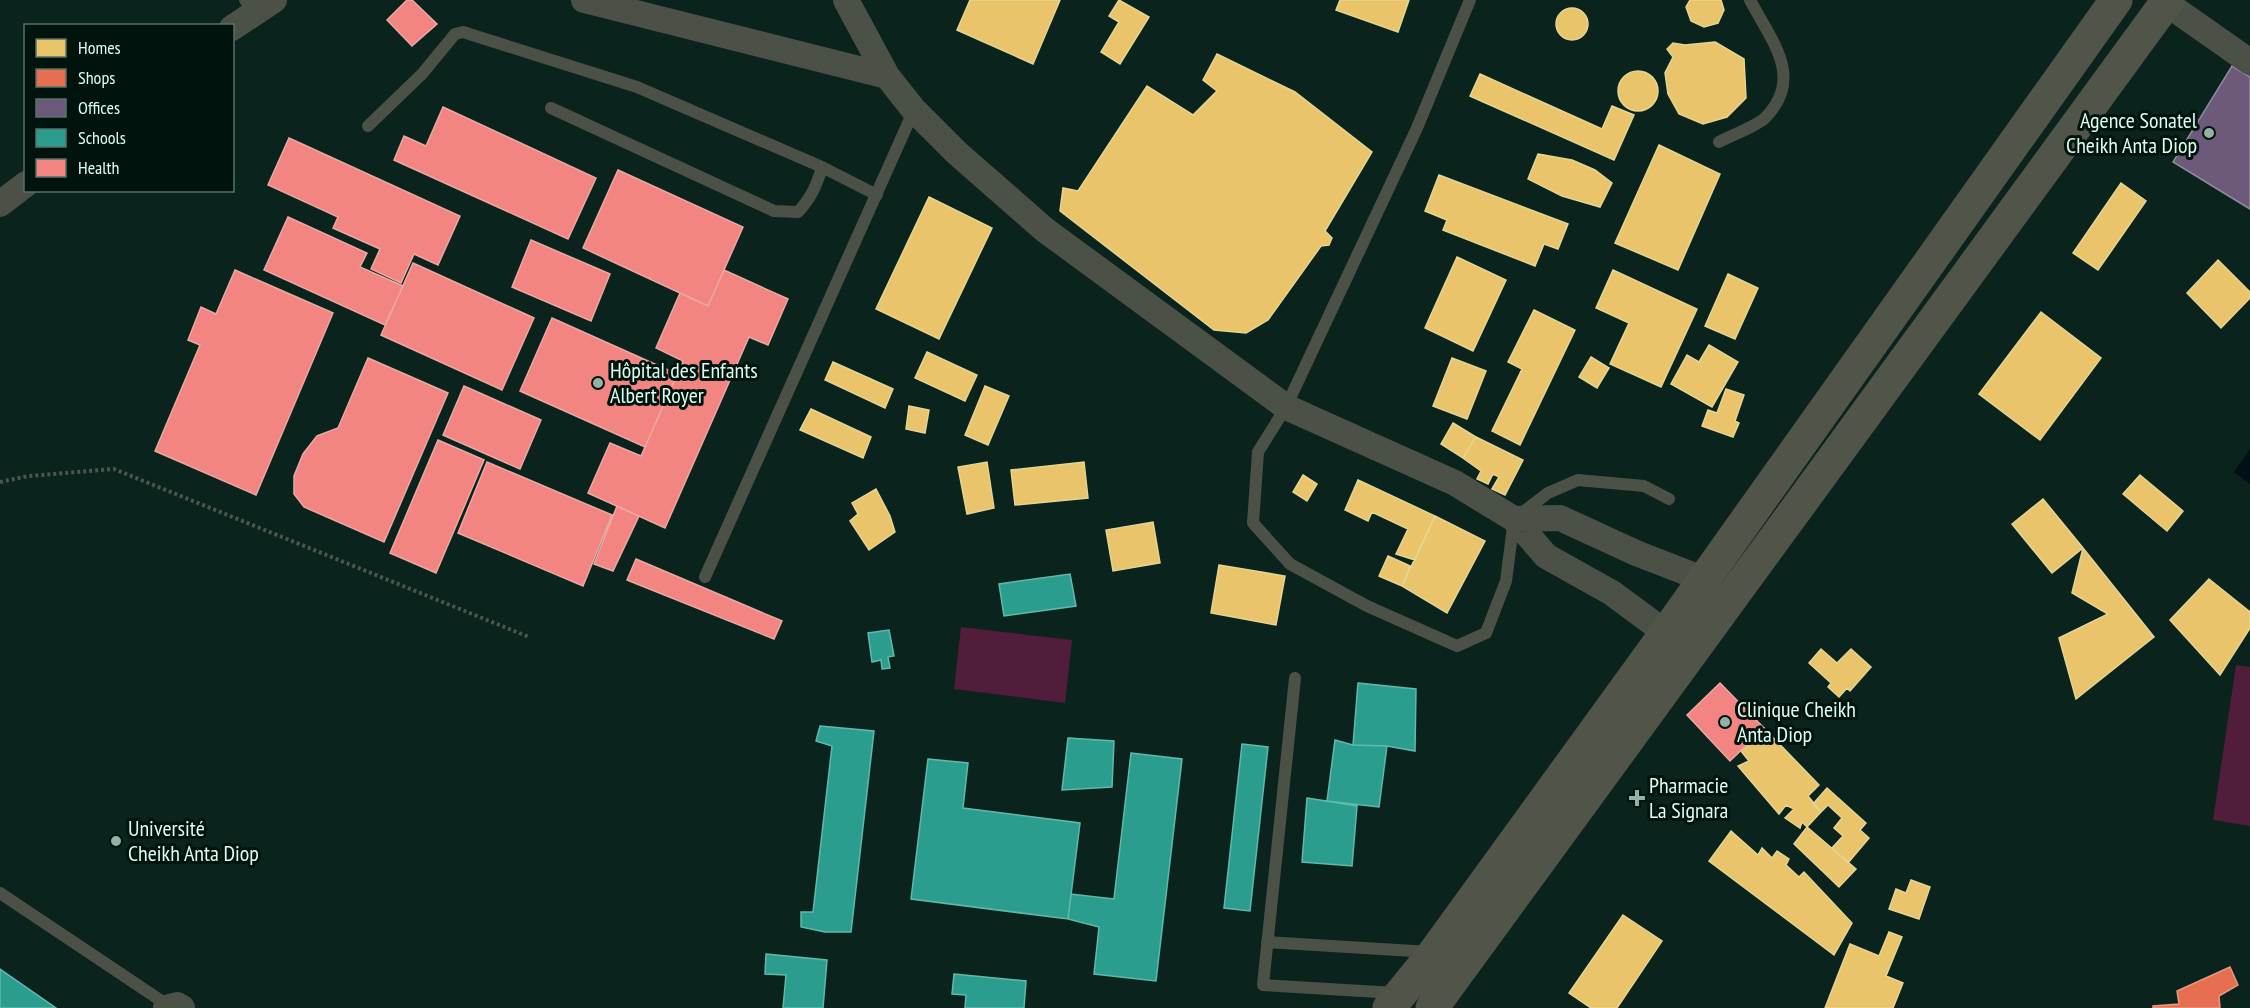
<svg xmlns="http://www.w3.org/2000/svg" width="2250" height="1008" font-family="'PT Sans Narrow',sans-serif">
<style>
.green{fill:#521c3b}
.water{fill:#010f16}
.homes{fill:#e9c46a;stroke:#e4d692;stroke-width:1.5}
.shops{fill:#e76f51;stroke:#e39a81;stroke-width:1.5}
.offices{fill:#6d597a;stroke:#8e8b9d;stroke-width:1.5}
.schools{fill:#2a9d8f;stroke:#5fbaac;stroke-width:1.5}
.health{fill:#f28482;stroke:#eba9a3;stroke-width:1.5}
.lines{fill:none;stroke-linecap:round;stroke-linejoin:round}
.path{stroke:#4c554e;stroke-width:4;stroke-dasharray:3 3;stroke-linecap:butt}
.lane{stroke:#4c5148;stroke-width:12}
.street{stroke:#4c5148;stroke-width:26}
.primary{stroke:#515449;stroke-width:33}
.poi-dot{fill:#92b2a6;stroke:#00130c;stroke-width:2}
.labels{text-anchor:middle;dominant-baseline:central;stroke-width:6;stroke-linejoin:round;paint-order:stroke}
.poi-label{font-size:22px;fill:#dafff0;stroke:#00130c;text-anchor:start}
</style>
<rect width="100%" height="100%" fill="#0b231d"/>
<path class="green" d="M 961,627 L 1072,640 L 1065,703 L 954,689 Z
M 2236,665 L 2250,667 L 2250,826 L 2213,820 Z"/>
<path class="water" d="M 2250,449 L 2250,484 L 2234,472 Z"/>
<path class="homes" d="M 970,0 L 1060,0 L 1033,64 L 957,30 Z
M 1119,0 L 1149,17 L 1120,64 L 1101,52 L 1119,22 L 1109,16 Z
M 1340,0 L 1409,0 L 1398,32 L 1336,10 Z
M 1690,0 L 1721,0 L 1724,10 L 1718,23 L 1704,27 L 1691,21 L 1686,7 Z
M1556 24a16 16 0 1 1 32 0a16 16 0 1 1-32 0Z
M 1715,42 L 1744,59 L 1746,98 L 1727,117 L 1703,124 L 1679,114 L 1668,94 L 1665,73 L 1673,57 L 1667,49 L 1673,43 L 1685,45 Z
M 1217,54 L 1295,92 L 1372,152 L 1325,231 L 1332,238 L 1329,245 L 1321,246 L 1268,320 L 1246,333 L 1214,330 L 1060,211 L 1063,188 L 1078,191 L 1147,86 L 1193,115 L 1217,91 L 1203,80 Z
M1618 91a20 20 0 1 1 40 0a20 20 0 1 1-40 0Z
M 1480,74 L 1602,129 L 1612,106 L 1634,115 L 1614,160 L 1470,96 Z
M 1659,145 L 1720,174 L 1678,270 L 1615,243 Z
M 1538,154 L 1572,160 L 1595,170 L 1612,183 L 1600,207 L 1562,196 L 1528,179 Z
M 1439,175 L 1568,224 L 1558,249 L 1544,244 L 1535,266 L 1443,230 L 1447,220 L 1425,211 Z
M 2121,183 L 2146,201 L 2098,270 L 2073,253 Z
M 929,197 L 992,228 L 939,339 L 876,309 Z
M 1457,257 L 1506,280 L 1473,351 L 1425,328 Z
M 2218,260 L 2250,292 L 2250,298 L 2221,328 L 2187,293 Z
M 1613,270 L 1697,309 L 1661,387 L 1610,364 L 1629,323 L 1596,308 Z
M 1728,274 L 1758,288 L 1735,339 L 1705,326 Z
M 1534,310 L 1575,330 L 1520,445 L 1492,431 L 1522,369 L 1508,362 Z
M 2041,312 L 2101,358 L 2040,440 L 1979,394 Z
M 1709,345 L 1738,362 L 1712,407 L 1671,384 L 1687,355 L 1699,362 Z
M 927,352 L 977,375 L 965,401 L 915,378 Z
M 1591,357 L 1609,368 L 1597,388 L 1579,377 Z
M 1452,358 L 1486,371 L 1467,419 L 1433,406 Z
M 833,362 L 893,389 L 885,408 L 825,380 Z
M 985,386 L 1009,396 L 988,445 L 965,435 Z
M 1726,389 L 1744,395 L 1735,421 L 1739,423 L 1733,437 L 1702,426 L 1708,410 L 1717,413 Z
M 909,406 L 929,410 L 925,433 L 906,429 Z
M 811,409 L 871,437 L 863,458 L 800,430 Z
M 1453,423 L 1476,437 L 1463,458 L 1441,444 Z
M 1476,437 L 1523,460 L 1505,495 L 1492,489 L 1499,477 L 1493,474 L 1488,484 L 1477,479 L 1481,471 L 1463,458 Z
M 987,462 L 994,508 L 967,514 L 958,467 Z
M 1084,462 L 1088,498 L 1015,505 L 1011,470 Z
M 1303,475 L 1317,484 L 1307,501 L 1293,492 Z
M 2140,475 L 2183,511 L 2167,531 L 2123,494 Z
M 1358,480 L 1435,516 L 1415,560 L 1396,554 L 1408,529 L 1372,512 L 1368,521 L 1345,510 Z
M 876,489 L 890,516 L 895,532 L 869,550 L 850,521 L 858,514 L 852,503 Z
M 2043,499 L 2083,548 L 2052,573 L 2012,524 Z
M 1435,516 L 1485,541 L 1447,613 L 1402,586 Z
M 1153,522 L 1160,563 L 1113,571 L 1106,530 Z
M 2083,548 L 2154,637 L 2076,699 L 2059,638 L 2108,614 L 2072,593 Z
M 1388,556 L 1410,566 L 1402,586 L 1379,576 Z
M 1219,565 L 1285,576 L 1276,625 L 1211,613 Z
M 2209,579 L 2250,612 L 2250,628 L 2220,675 L 2170,620 Z
M 1821,649 L 1837,663 L 1851,649 L 1871,667 L 1850,691 L 1847,688 L 1839,697 L 1828,687 L 1831,683 L 1809,663 Z
M 1764,728 L 1819,785 L 1808,796 L 1821,812 L 1807,827 L 1802,822 L 1800,828 L 1785,818 L 1794,809 L 1786,805 L 1779,814 L 1738,766 L 1749,761 L 1741,751 Z
M 1827,788 L 1866,823 L 1860,830 L 1869,838 L 1848,863 L 1832,848 L 1843,836 L 1834,828 L 1842,818 L 1828,805 L 1821,812 L 1813,804 Z
M 1807,827 L 1856,869 L 1839,887 L 1794,844 Z
M 1731,831 L 1758,855 L 1762,848 L 1772,858 L 1777,851 L 1789,859 L 1786,865 L 1799,877 L 1804,872 L 1852,923 L 1834,955 L 1709,861 Z
M 1911,880 L 1930,887 L 1919,919 L 1889,909 L 1896,889 L 1906,893 Z
M 1623,915 L 1662,941 L 1617,1008 L 1591,1008 L 1569,993 Z
M 1889,932 L 1902,937 L 1886,976 L 1903,983 L 1893,1008 L 1825,1008 L 1850,944 L 1879,956 Z"/>
<path class="shops" d="M 2230,967 L 2238,985 L 2219,996 L 2220,1008 L 2153,1008 L 2153,1006 L 2179,1004 L 2177,991 Z"/>
<path class="offices" d="M 2232,66 L 2250,77 L 2250,209 L 2173,162 Z"/>
<path class="schools" d="M 1070,574 L 1076,606 L 1004,616 L 999,584 Z
M 889,630 L 894,656 L 888,657 L 890,668 L 882,669 L 881,660 L 872,662 L 868,633 Z
M 1358,683 L 1416,689 L 1415,751 L 1387,746 L 1353,745 Z
M 820,726 L 874,731 L 851,932 L 825,932 L 801,927 L 801,912 L 813,912 L 832,746 L 816,741 Z
M 1068,738 L 1114,741 L 1112,787 L 1062,790 Z
M 1335,740 L 1353,745 L 1387,746 L 1379,807 L 1327,801 Z
M 1242,744 L 1268,747 L 1250,911 L 1224,908 Z
M 1131,753 L 1182,759 L 1156,981 L 1094,974 L 1099,927 L 1068,919 L 1071,894 L 1114,899 Z
M 928,759 L 968,763 L 963,808 L 1080,823 L 1068,919 L 911,899 Z
M 1307,798 L 1357,806 L 1352,866 L 1302,862 Z
M 766,954 L 827,960 L 823,1008 L 783,1008 L 786,975 L 765,974 Z
M 0,969 L 56,1008 L 0,1008 Z
M 954,974 L 1026,981 L 1024,1008 L 965,1008 L 966,995 L 952,994 Z"/>
<path class="health" d="M 407,0 L 412,0 L 437,24 L 412,46 L 387,20 Z
M 443,107 L 596,178 L 568,239 L 394,160 L 404,136 L 426,146 Z
M 289,138 L 460,216 L 438,265 L 414,254 L 401,283 L 371,269 L 380,249 L 333,228 L 338,217 L 268,185 Z
M 618,170 L 743,227 L 708,306 L 583,248 Z
M 288,217 L 367,253 L 360,267 L 403,286 L 385,325 L 264,270 Z
M 531,240 L 610,274 L 591,321 L 512,287 Z
M 413,263 L 534,318 L 502,390 L 381,335 Z
M 235,270 L 333,313 L 256,495 L 155,451 L 200,345 L 188,340 L 201,307 L 216,314 Z
M 724,270 L 788,299 L 768,345 L 749,337 L 665,528 L 588,493 L 610,443 L 641,456 L 683,361 L 656,348 L 680,293 L 708,306 Z
M 552,318 L 677,374 L 645,447 L 520,391 Z
M 368,358 L 448,393 L 384,542 L 304,507 L 294,494 L 294,476 L 303,454 L 317,436 L 338,428 Z
M 464,386 L 541,420 L 520,469 L 443,435 Z
M 438,440 L 484,460 L 436,573 L 390,553 Z
M 487,462 L 612,515 L 583,586 L 458,533 Z
M 617,506 L 639,516 L 613,571 L 594,564 Z
M 636,559 L 782,621 L 774,639 L 627,580 Z
M 1720,683 L 1764,728 L 1730,761 L 1687,715 Z"/>
<g class="lines">
<path class="path" d="M 0,482 L 28,476 L 114,469 L 529,637"/>
<path class="lane" d="M 245,0 L 254,12
M 1470,0 L 1417,128 L 1286,407 L 1258,452 L 1253,523 L 1290,564 L 1367,606 L 1457,646 L 1486,633 L 1506,581 L 1514,519 L 1548,493 L 1578,480 L 1644,486 L 1669,499
M 551,108 L 774,211 L 798,212 C 811,198 817,185 822,167
M 368,126 L 422,74 L 455,34 L 463,32 L 637,87 L 822,167 L 877,195
M 1719,142 C 1732,135 1755,127 1765,118 C 1805,78 1771,40 1750,0
M 705,577 L 914,110
M 1295,678 L 1263,985 L 1395,993
M 0,893 L 169,1006
M 1267,942 L 1430,952"/>
<path class="street" d="M 584,0 L 887,76
M 846,0 L 887,76 L 914,110 L 957,153 L 1045,230 L 1286,407 L 1455,483 L 1514,519 L 1546,556 L 1612,593 L 1666,633
M 2166,3 L 2250,62
M 232,28 L 274,0
M 0,204 L 26,184
M 1514,519 L 1560,518 L 1636,553 L 1703,579
M 166,1008 L 177,1005 L 182,1008"/>
<path class="primary" d="M 1389,1008 L 1434,953 L 1666,633 L 2116,0
M 1432,1008 L 2168,0"/>
</g>
<g class="poi-dot">
<circle cx="2209" cy="133" r="6"/>
<circle cx="598" cy="383" r="6"/>
<circle cx="1725" cy="722" r="6"/>
<path d="M1634 789h6v6h6v6h-6v6h-6v-6h-6v-6h6z"/>
<circle cx="116" cy="841" r="6"/>
</g>
<g class="labels">
<g class="poi-label">
<text x="2197" y="120" text-anchor="end">Agence Sonatel<tspan x="2197" dy="25">Cheikh Anta Diop</tspan></text>
<text x="610" y="370">Hôpital des Enfants<tspan x="610" dy="25">Albert Royer</tspan></text>
<text x="1737" y="709">Clinique Cheikh<tspan x="1737" dy="25">Anta Diop</tspan></text>
<text x="1649" y="785">Pharmacie<tspan x="1649" dy="25">La Signara</tspan></text>
<text x="128" y="828">Université<tspan x="128" dy="25">Cheikh Anta Diop</tspan></text>
</g>
</g>
<rect x="24" y="24" width="210" height="168" fill="#00130c" stroke="#577167" stroke-width="1.5"/>
<rect x="36" y="39" width="30" height="18" fill="#e9c46a" stroke="#577167" stroke-width="1.5"/>
<text x="78" y="54" font-size="18" fill="#dafff0">Homes</text>
<rect x="36" y="69" width="30" height="18" fill="#e76f51" stroke="#577167" stroke-width="1.5"/>
<text x="78" y="84" font-size="18" fill="#dafff0">Shops</text>
<rect x="36" y="99" width="30" height="18" fill="#6d597a" stroke="#577167" stroke-width="1.5"/>
<text x="78" y="114" font-size="18" fill="#dafff0">Offices</text>
<rect x="36" y="129" width="30" height="18" fill="#2a9d8f" stroke="#577167" stroke-width="1.5"/>
<text x="78" y="144" font-size="18" fill="#dafff0">Schools</text>
<rect x="36" y="159" width="30" height="18" fill="#f28482" stroke="#577167" stroke-width="1.5"/>
<text x="78" y="174" font-size="18" fill="#dafff0">Health</text>
</svg>
